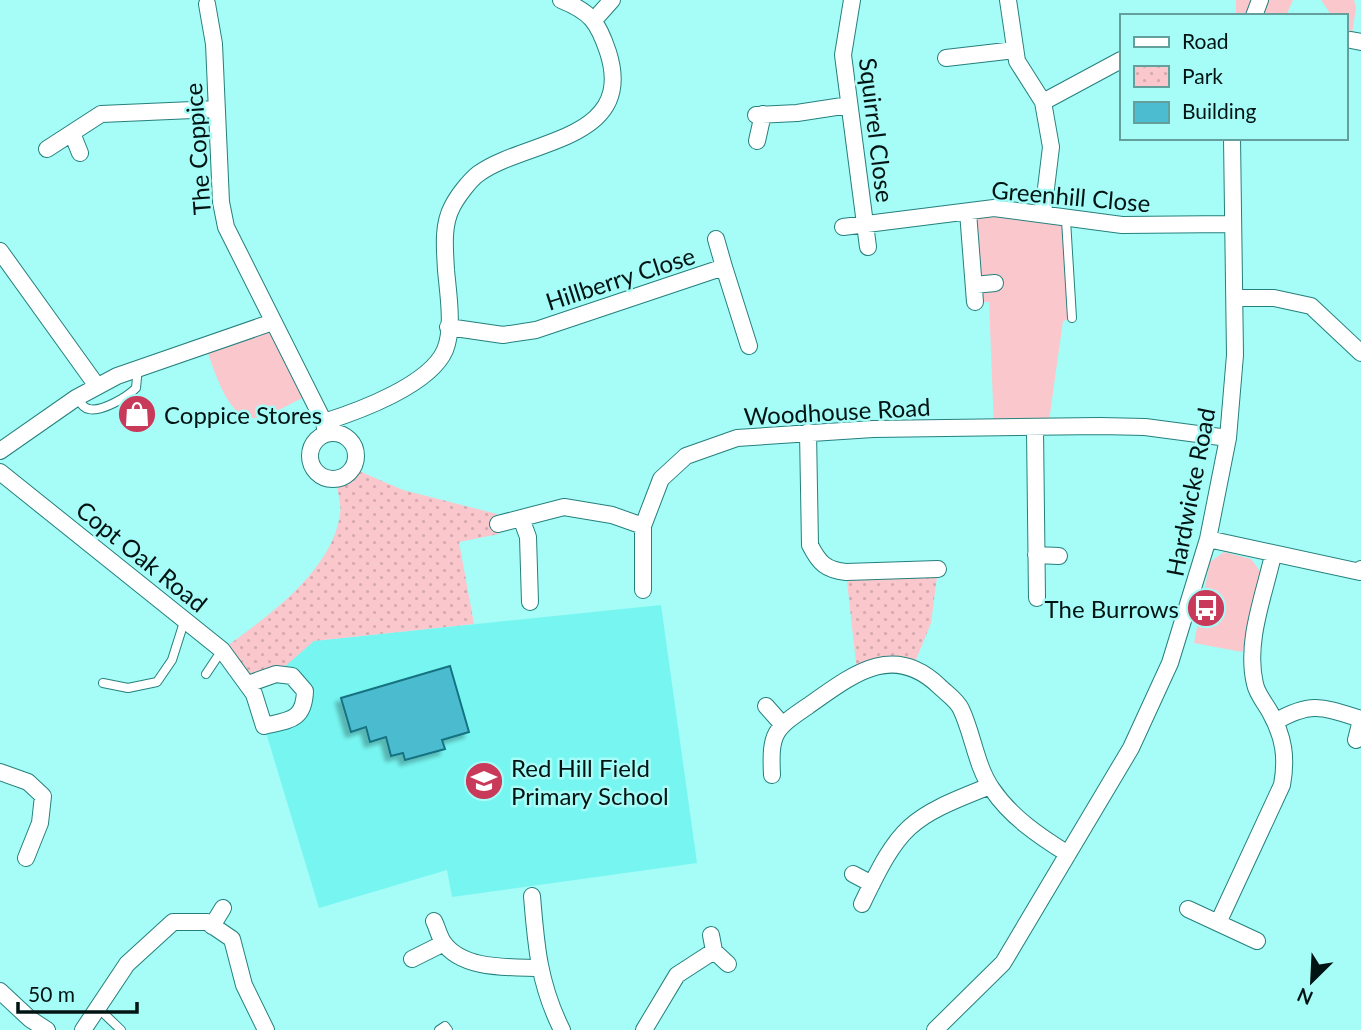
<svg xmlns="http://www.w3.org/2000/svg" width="1361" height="1030" font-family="Lato,sans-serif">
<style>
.built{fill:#77f6f1}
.green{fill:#fac7cc}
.park{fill:url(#park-dots)}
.building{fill:#4cbcd0;stroke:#167281;stroke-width:2;filter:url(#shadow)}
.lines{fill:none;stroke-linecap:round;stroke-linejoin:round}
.service-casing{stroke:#25807d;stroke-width:10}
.minor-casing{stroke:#25807d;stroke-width:18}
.service{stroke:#fff;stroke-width:8}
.minor{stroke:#fff;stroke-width:16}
.labels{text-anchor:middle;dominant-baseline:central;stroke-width:5;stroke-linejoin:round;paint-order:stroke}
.street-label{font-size:24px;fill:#001413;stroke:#a6fcf7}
.poi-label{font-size:24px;fill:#001413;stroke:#a6fcf7;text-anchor:start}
</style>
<defs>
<pattern id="park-dots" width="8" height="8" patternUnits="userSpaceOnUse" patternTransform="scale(1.75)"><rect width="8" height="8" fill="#fac7cc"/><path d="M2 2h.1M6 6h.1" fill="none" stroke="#d4aaae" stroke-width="1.8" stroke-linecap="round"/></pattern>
<filter id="shadow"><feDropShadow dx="-5" dy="5" stdDeviation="2" flood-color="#0004"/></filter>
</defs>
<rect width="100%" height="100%" fill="#a6fcf7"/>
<path class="built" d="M 661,605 L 697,863 L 452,897 L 447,870 L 319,908 L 264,726 L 295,718 L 305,691 L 276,674 L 313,641 Z"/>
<path class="green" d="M 1236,0 L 1293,0 L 1286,16 L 1236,16 Z
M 1321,0 L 1354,0 L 1356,8 L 1351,40 L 1345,27 L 1345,16 L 1332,16 Z
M 968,212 L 1066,220 L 1072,318 L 1063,321 L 1048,428 L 994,428 L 989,302 L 975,302 Z
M 273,322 L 311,394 C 294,401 272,416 254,418 C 227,420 213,365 205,345 Z
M 1224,552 L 1251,559 L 1260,571 L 1259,595 L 1242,652 L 1194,643 L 1210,562 Z"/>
<path class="park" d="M 352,468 L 403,490 L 497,514 L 499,534 L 459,542 L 474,624 L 314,641 L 276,674 L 248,684 L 222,650 C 265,618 331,573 340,515 C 342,502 336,491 337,478 Z
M 938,569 L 931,623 L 913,667 L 857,672 L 846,572 Z"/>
<path class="building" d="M 450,666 L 469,732 L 442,740 L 445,749 L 405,760 L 403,753 L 391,756 L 386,737 L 370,742 L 366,727 L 351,732 L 341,698 Z"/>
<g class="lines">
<g class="service-casing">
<path id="service" d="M 1066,220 L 1072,318
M 77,398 C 81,403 83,408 89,409 C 102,412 127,397 136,388 L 138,367
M 206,674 L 222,650
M 103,683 L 128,688 L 157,682 L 172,660 L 185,619
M 97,1007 L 121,1030
M 439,1030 L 445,1026 L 448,1030"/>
</g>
<g class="minor-casing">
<path id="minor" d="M 852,0 L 843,55 L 868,247
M 1008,0 L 1017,61 L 1043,102 L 1051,147 L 1043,213
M 207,4 L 214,44 L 221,202 L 226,227 L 324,422 L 326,434
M 1254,16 L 1260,0
M 595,19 L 612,0
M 1351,40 L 1361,42
M 946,58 L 1015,50
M 1043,102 L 1121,60
M 756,115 L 797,113 L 849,105
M 72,133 L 80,153
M 757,141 L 763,114
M 47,149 L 101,114 L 216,109
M 968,212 L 975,302
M 843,227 L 994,208 L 1122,225 L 1231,224
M 716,239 L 724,267
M 0,251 L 97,386
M 974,285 L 995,283
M 1235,298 L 1274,298 L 1311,306 L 1361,353
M 448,327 L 503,335 L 536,330 L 724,267 L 749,346
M 324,422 C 359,411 430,385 445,350 C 454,328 448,293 446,270 C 445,250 442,226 452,207 C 457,197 469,181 478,174 C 526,139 637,142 608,52 C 598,22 591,12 561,0
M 1035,429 L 1037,598
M 808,432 L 810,545 C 819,563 826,570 846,572 L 938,569
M310 456a23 23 0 1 1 46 0a23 23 0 1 1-46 0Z
M 0,451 L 76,398 L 117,376 L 273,322
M 0,472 L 222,650 L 254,694 L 264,726 C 289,720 304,721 305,691 L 292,676 L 276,674 L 248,684
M 521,518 L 528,537 L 530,602
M 498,524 L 564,507 L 612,515 L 643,526 L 661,479 L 686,456 L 737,438 L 873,429 L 1100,426 L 1145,427 L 1228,438
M 1208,539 L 1360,572 L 1361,569
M 1036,555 L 1059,556
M 643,590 L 643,526
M 766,706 L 781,723
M 1275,722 C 1311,701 1323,707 1361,719
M 1356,740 L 1361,720
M 0,772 L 28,782 L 43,796 L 40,823 L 26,858
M 772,775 C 770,733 774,729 808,706 C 851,676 892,641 939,686 C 946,693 957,700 961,709 C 973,734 976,766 992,789 C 1011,817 1039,836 1068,854
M 853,874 L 872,884
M 532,896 C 536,946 539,984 562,1030
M 862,904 C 900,825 908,818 990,786
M 1188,909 L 1257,941
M 434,921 C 437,927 439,936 443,942 C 462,970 509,967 538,968
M 1218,923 L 1282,785 C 1287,758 1284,737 1270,712 C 1265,703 1257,694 1255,684 C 1245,642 1264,596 1273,555
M 212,926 L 223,908
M 714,951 L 728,964
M 412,959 L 444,943
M 0,991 L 30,1019 L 47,1030
M 83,1030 L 127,964 L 173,922 L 207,922 L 232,939 L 244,985 L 266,1030
M 644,1030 L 677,975 L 714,951 L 711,935
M 935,1030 L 1003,963 L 1131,748 L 1170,663 L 1208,539 L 1228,438 L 1235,355 L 1232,138"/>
</g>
<use href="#service" class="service"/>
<use href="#minor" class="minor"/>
</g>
<defs>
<g id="shop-disc" transform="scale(2.0125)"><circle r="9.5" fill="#c9395a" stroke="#a6fcf7"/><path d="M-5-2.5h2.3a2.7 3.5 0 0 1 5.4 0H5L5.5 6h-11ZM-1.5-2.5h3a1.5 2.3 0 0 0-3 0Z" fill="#fff"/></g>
<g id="bus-disc" transform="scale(2.0125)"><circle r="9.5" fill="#c9395a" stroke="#a6fcf7"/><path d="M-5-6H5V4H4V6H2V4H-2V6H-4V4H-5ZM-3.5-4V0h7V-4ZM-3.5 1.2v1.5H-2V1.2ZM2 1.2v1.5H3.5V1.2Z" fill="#fff"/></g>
<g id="school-disc" transform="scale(2.0125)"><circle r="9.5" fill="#c9395a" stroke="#a6fcf7"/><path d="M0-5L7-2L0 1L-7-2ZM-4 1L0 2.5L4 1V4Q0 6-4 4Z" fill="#fff"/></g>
</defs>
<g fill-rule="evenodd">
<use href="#shop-disc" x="137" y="414"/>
<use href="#bus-disc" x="1206" y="608"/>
<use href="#school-disc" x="484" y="781"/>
</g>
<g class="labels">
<g class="street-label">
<text transform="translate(877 130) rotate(83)">Squirrel Close</text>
<text transform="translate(197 149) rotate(-94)">The Coppice</text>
<text transform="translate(1071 196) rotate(5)">Greenhill Close</text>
<text transform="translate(620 278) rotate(-18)">Hillberry Close</text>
<text transform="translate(837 411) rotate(-3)">Woodhouse Road</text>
<text transform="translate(1190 492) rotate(-79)">Hardwicke Road</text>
<text transform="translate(142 556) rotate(39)">Copt Oak Road</text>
</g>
<g class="poi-label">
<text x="164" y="414">Coppice Stores</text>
<text x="1179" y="608" text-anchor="end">The Burrows</text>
<text x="511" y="767">Red Hill Field<tspan x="511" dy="28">Primary School</tspan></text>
</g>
</g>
<rect x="1120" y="14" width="228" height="126" fill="#a6fcf7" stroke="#649f9c" stroke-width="2"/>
<rect x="1134" y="37" width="35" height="10" fill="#ffffff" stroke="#649f9c" stroke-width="2"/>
<text x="1182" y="49" font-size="21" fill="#001413">Road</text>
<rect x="1134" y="66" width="35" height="21" fill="url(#park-dots)" stroke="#649f9c" stroke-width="2"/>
<text x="1182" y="84" font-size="21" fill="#001413">Park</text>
<rect x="1134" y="102" width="35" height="21" fill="#4cbcd0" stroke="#649f9c" stroke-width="2"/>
<text x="1182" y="119" font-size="21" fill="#001413">Building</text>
<g transform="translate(1312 981) rotate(204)" stroke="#a6fcf7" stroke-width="5" paint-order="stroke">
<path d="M0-5L12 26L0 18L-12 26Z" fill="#001413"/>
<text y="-10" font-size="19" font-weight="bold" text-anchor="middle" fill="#001413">N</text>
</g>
<path d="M18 1002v10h119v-10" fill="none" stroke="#001413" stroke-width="3.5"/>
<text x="28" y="1002" font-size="21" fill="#001413" stroke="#a6fcf7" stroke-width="5" paint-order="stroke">50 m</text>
</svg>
